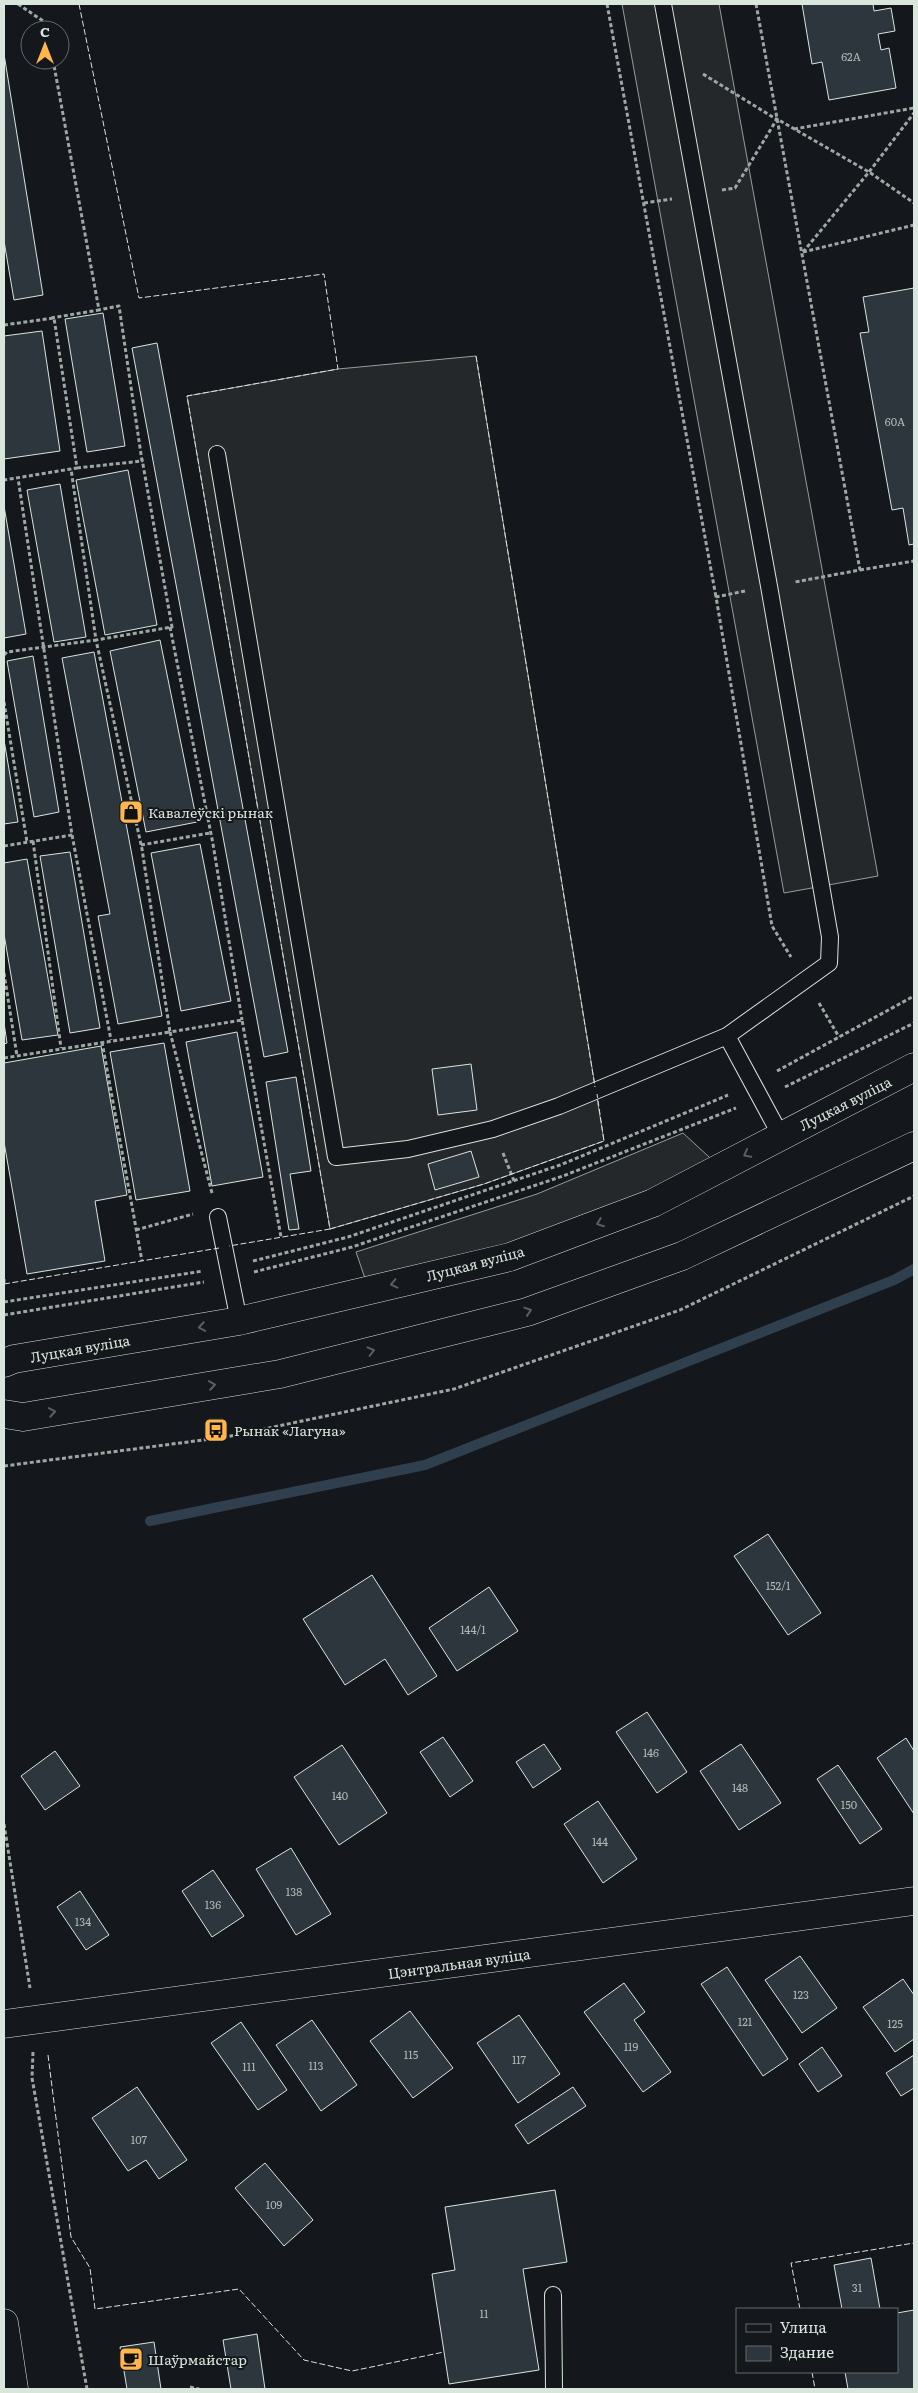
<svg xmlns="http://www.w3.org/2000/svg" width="918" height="2393" font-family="Literata,serif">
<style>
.parking{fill:#24282b;stroke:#939e99}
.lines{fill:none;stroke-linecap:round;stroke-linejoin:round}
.stream{stroke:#2f3f4d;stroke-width:10}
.building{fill:#2c363c;stroke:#d8e6dc}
.service-casing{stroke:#d8e6dc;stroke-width:18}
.minor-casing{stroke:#d8e6dc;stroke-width:29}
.tertiary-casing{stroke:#d8e6dc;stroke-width:29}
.secondary-casing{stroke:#d8e6dc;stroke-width:29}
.path{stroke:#9da8a2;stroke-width:3;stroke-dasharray:4 2.5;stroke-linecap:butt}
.service{stroke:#14181c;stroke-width:16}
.minor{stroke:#14181c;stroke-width:28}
.tertiary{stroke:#14181c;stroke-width:28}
.secondary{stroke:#14181c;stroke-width:28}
.fence{stroke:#d8e6dc;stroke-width:1;stroke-dasharray:6 2.5;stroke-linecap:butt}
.oneway{stroke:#59605f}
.labels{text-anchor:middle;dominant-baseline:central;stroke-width:4;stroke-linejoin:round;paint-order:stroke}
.number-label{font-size:11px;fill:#adbab4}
.poi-label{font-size:14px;fill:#d8e6dc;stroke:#14181c;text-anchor:start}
.street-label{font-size:14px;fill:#d8e6dc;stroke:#14181c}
</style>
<rect width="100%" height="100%" fill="#14181c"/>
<path class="parking" d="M 622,4 L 719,4 L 878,876 L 784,893 Z
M 476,356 L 604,1141 L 484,1184 L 330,1229 L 187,396 L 338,369 Z
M 683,1133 L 721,1168 L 653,1203 L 369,1290 L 356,1252 L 537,1194 Z"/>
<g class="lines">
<path class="stream" d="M 150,1521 L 425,1465 L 894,1280 L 914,1269"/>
</g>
<path class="building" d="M 802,4 L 873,4 L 874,11 L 891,8 L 895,31 L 878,34 L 881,50 L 889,48 L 896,88 L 829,100 L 822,62 L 812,64 Z
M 4,54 L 43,295 L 14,300 L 4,241 Z
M 914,288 L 914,544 L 909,545 L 903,508 L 892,510 L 860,333 L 869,332 L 863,297 Z
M 103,313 L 125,446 L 87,452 L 65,319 Z
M 42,331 L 60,451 L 4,459 L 4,336 Z
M 157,343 L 288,1052 L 264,1057 L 132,348 Z
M 128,470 L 157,625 L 105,635 L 76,480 Z
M 60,484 L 86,637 L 54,642 L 27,490 Z
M 4,506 L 26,634 L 4,638 Z
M 160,640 L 197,822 L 146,832 L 110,651 Z
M 94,652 L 162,1016 L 118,1024 L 98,916 L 110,914 L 62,658 Z
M 33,656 L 59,812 L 34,817 L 7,661 Z
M 4,740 L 18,822 L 4,824 Z
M 200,844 L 231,1001 L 181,1011 L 151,853 Z
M 70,852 L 100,1028 L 70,1033 L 40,856 Z
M 27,859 L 58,1035 L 22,1040 L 4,934 L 4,863 Z
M 4,1023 L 7,1043 L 4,1044 Z
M 237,1032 L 263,1177 L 212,1186 L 186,1042 Z
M 164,1043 L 190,1191 L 136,1200 L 110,1052 Z
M 101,1046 L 127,1195 L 95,1201 L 105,1261 L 27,1274 L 4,1142 L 4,1063 Z
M 471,1064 L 477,1110 L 438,1115 L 432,1069 Z
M 296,1077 L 311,1171 L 290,1174 L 299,1229 L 289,1230 L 266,1082 Z
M 471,1151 L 479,1177 L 435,1190 L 428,1164 Z
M 768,1534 L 821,1613 L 788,1635 L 734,1556 Z
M 372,1575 L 437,1676 L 408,1695 L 385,1659 L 345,1685 L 303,1619 Z
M 489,1587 L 518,1631 L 457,1671 L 429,1628 Z
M 647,1712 L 687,1772 L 657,1793 L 616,1732 Z
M 443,1737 L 473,1781 L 450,1797 L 420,1752 Z
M 906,1738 L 914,1751 L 914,1814 L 877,1758 Z
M 544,1744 L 561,1769 L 533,1788 L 516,1762 Z
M 741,1744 L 781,1803 L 739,1830 L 700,1771 Z
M 342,1745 L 387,1813 L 339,1845 L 294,1777 Z
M 55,1751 L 80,1786 L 45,1810 L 21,1776 Z
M 838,1765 L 882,1829 L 860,1844 L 817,1779 Z
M 598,1801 L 637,1859 L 603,1883 L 564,1824 Z
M 291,1848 L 331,1914 L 296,1935 L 256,1869 Z
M 213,1870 L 244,1916 L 212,1937 L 182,1891 Z
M 80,1891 L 109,1935 L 86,1950 L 57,1907 Z
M 800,1956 L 837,2008 L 802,2033 L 765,1980 Z
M 727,1967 L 788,2059 L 763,2076 L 701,1984 Z
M 903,1979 L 914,1995 L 914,2039 L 895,2052 L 863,2007 Z
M 624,1983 L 645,2012 L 634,2020 L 671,2072 L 643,2092 L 584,2012 Z
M 410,2011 L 453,2068 L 413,2098 L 370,2041 Z
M 519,2015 L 560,2074 L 518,2103 L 477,2043 Z
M 312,2020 L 357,2085 L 321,2111 L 276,2045 Z
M 241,2022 L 287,2090 L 258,2110 L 211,2043 Z
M 822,2047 L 842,2076 L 818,2092 L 799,2064 Z
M 914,2055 L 914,2088 L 901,2096 L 886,2073 Z
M 137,2087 L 187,2160 L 159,2179 L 146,2160 L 128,2171 L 92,2118 Z
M 573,2087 L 586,2106 L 528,2144 L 515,2125 Z
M 265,2163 L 313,2220 L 284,2246 L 235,2188 Z
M 555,2190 L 567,2262 L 523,2269 L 539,2370 L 449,2384 L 432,2274 L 455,2270 L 445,2207 Z
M 871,2258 L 880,2309 L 842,2309 L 834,2265 Z
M 914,2310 L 914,2389 L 848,2389 L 845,2372 L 897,2372 L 897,2313 Z
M 257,2334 L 265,2389 L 231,2389 L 223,2340 Z
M 154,2342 L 161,2389 L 127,2389 L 120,2347 Z"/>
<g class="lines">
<g class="service-casing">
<path id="service" d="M 217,454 L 336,1157 L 408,1149 L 493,1129 L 559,1106 L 727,1036 L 829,963 L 830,937 L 769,586 L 663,4
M 727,1036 L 781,1136
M 218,1217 L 239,1321
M 553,2295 L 554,2389"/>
</g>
<g class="minor-casing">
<path id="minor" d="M 4,2024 L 914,1901"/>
</g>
<g class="tertiary-casing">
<path id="tertiary" d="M 4,1363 L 14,1359 L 239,1321 L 510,1257 L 653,1203 L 914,1067
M 4,1414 L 23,1417 L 280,1374 L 527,1312 L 682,1256 L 914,1146"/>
</g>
<g class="secondary-casing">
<path id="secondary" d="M 4,2323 L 14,2389"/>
</g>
<path class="path" d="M 18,4 L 46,23 L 48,30
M 607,4 L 716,597
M 756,4 L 860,570 L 795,582
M 703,74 L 776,119
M 794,129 L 914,108
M 722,190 L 735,188 L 777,119 L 869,172 L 914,203
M 644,203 L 672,199
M 803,252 L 869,172 L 914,113
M 803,252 L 914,225
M 51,318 L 99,310 L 53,60
M 4,325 L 54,318 L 77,468 L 4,480
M 77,468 L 142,461 L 119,306 L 98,310
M 860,570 L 914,561
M 745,591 L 716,597 L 772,926 L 791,957
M 170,627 L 213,844 L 242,1020
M 4,655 L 7,652 L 96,640 L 71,469
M 4,702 L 27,842
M 72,835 L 111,1040
M 33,841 L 61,1048
M 141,845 L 210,833
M 4,846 L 72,835 L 18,478
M 4,973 L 17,1056
M 819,1003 L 839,1037
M 102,1042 L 142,1261
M 4,1058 L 170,1032 L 142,849 L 96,640 L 172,627 L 142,459
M 777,1071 L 914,996
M 785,1087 L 914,1023
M 503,1153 L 514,1181
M 212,1193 L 170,1032 L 242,1020 L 281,1237
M 136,1230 L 193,1214
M 253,1261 L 348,1237 L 560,1165 L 728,1095
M 254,1272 L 352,1247 L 563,1176 L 736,1108
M 4,1279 L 4,1284
M 4,1302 L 203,1271
M 4,1315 L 204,1282
M 4,1466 L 226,1437 L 454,1389 L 680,1310 L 914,1196
M 4,1824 L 30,1988
M 33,2052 L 32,2078 L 87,2389
M 190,2387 L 199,2389"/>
<use href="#service" class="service"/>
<use href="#minor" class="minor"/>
<use href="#tertiary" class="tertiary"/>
<use href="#secondary" class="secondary"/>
<path class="fence" d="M 79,4 L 139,298 L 324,274 L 338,369 L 187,396 L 330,1229 L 229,1246
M 476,356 L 595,1087
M 330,1229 L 484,1184 L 604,1141 L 597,1094
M 4,1284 L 219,1248
M 48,2055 L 71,2237 L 90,2268 L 95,2309 L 239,2289 L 304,2360 L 352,2371 L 444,2352
M 800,2309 L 791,2263 L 914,2243
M 812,2372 L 815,2389"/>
</g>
<defs><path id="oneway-chevron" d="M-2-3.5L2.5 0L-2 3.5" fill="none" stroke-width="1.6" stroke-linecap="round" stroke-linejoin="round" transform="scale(1.25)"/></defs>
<g class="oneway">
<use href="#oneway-chevron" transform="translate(747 1154) rotate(152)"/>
<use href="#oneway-chevron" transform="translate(600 1223) rotate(159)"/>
<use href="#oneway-chevron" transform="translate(394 1284) rotate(167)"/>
<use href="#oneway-chevron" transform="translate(528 1311) rotate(-18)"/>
<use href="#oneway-chevron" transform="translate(202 1327) rotate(170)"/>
<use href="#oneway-chevron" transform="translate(371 1351) rotate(-14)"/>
<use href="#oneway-chevron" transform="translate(212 1385) rotate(-9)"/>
<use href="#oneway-chevron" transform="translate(52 1412) rotate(-10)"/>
</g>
<defs>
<g id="shop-square" transform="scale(1.25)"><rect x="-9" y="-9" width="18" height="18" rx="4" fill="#ffb74d" stroke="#14181c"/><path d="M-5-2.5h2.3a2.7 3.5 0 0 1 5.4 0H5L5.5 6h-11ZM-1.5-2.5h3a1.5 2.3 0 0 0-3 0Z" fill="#111"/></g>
<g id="bus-square" transform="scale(1.25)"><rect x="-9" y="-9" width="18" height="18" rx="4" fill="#ffb74d" stroke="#14181c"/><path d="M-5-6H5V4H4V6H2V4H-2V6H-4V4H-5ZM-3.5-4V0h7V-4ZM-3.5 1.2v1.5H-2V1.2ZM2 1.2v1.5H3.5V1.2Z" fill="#111"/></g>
<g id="cafe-square" transform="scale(1.25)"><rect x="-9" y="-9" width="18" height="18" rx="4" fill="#ffb74d" stroke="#14181c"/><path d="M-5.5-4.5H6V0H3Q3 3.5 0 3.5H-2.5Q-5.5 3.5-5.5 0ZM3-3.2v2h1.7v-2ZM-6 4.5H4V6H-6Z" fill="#111"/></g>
</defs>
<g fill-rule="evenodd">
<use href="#shop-square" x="131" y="812"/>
<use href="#bus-square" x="216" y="1430"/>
<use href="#cafe-square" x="131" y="2359"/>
</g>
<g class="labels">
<g class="number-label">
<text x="851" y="56">62А</text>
<text x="895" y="421">60А</text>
<text x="778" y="1585">152/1</text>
<text x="473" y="1629">144/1</text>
<text x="651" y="1752">146</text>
<text x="740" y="1787">148</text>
<text x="340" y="1795">140</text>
<text x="849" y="1804">150</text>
<text x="600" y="1841">144</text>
<text x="294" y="1891">138</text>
<text x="213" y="1904">136</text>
<text x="83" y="1921">134</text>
<text x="801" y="1994">123</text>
<text x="745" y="2021">121</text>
<text x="895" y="2023">125</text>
<text x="631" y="2046">119</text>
<text x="411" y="2054">115</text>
<text x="519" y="2059">117</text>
<text x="316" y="2065">113</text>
<text x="249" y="2066">111</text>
<text x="139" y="2139">107</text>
<text x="274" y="2204">109</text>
<text x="857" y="2287">31</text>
<text x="484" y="2313">11</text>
</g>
<g class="poi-label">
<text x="148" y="812">Кавалеўскі рынак</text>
<text x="234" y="1430">Рынак «Лагуна»</text>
<text x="148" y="2359">Шаўрмайстар</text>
</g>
<g class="street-label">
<text transform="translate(845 1103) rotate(-27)">Луцкая вуліца</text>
<text transform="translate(475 1263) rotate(-15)">Луцкая вуліца</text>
<text transform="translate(80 1348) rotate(-10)">Луцкая вуліца</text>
<text transform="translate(459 1963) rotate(-8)">Цэнтральная вуліца</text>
</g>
</g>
<rect width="918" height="2393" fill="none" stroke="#d8e6dc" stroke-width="10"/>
<rect x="736" y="2308" width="162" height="65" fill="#14181c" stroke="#626a69"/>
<rect x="746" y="2324" width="25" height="8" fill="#14181c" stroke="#626a69"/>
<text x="780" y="2333" font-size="15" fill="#d8e6dc">Улица</text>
<rect x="746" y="2346" width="25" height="15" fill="#2c363c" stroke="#626a69"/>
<text x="780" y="2358" font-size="15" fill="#d8e6dc">Здание</text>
<g transform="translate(45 45)"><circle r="24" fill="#14181c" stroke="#626a69"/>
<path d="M0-4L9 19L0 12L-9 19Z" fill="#ffb74d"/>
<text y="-8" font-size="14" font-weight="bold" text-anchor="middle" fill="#d8e6dc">С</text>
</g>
</svg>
